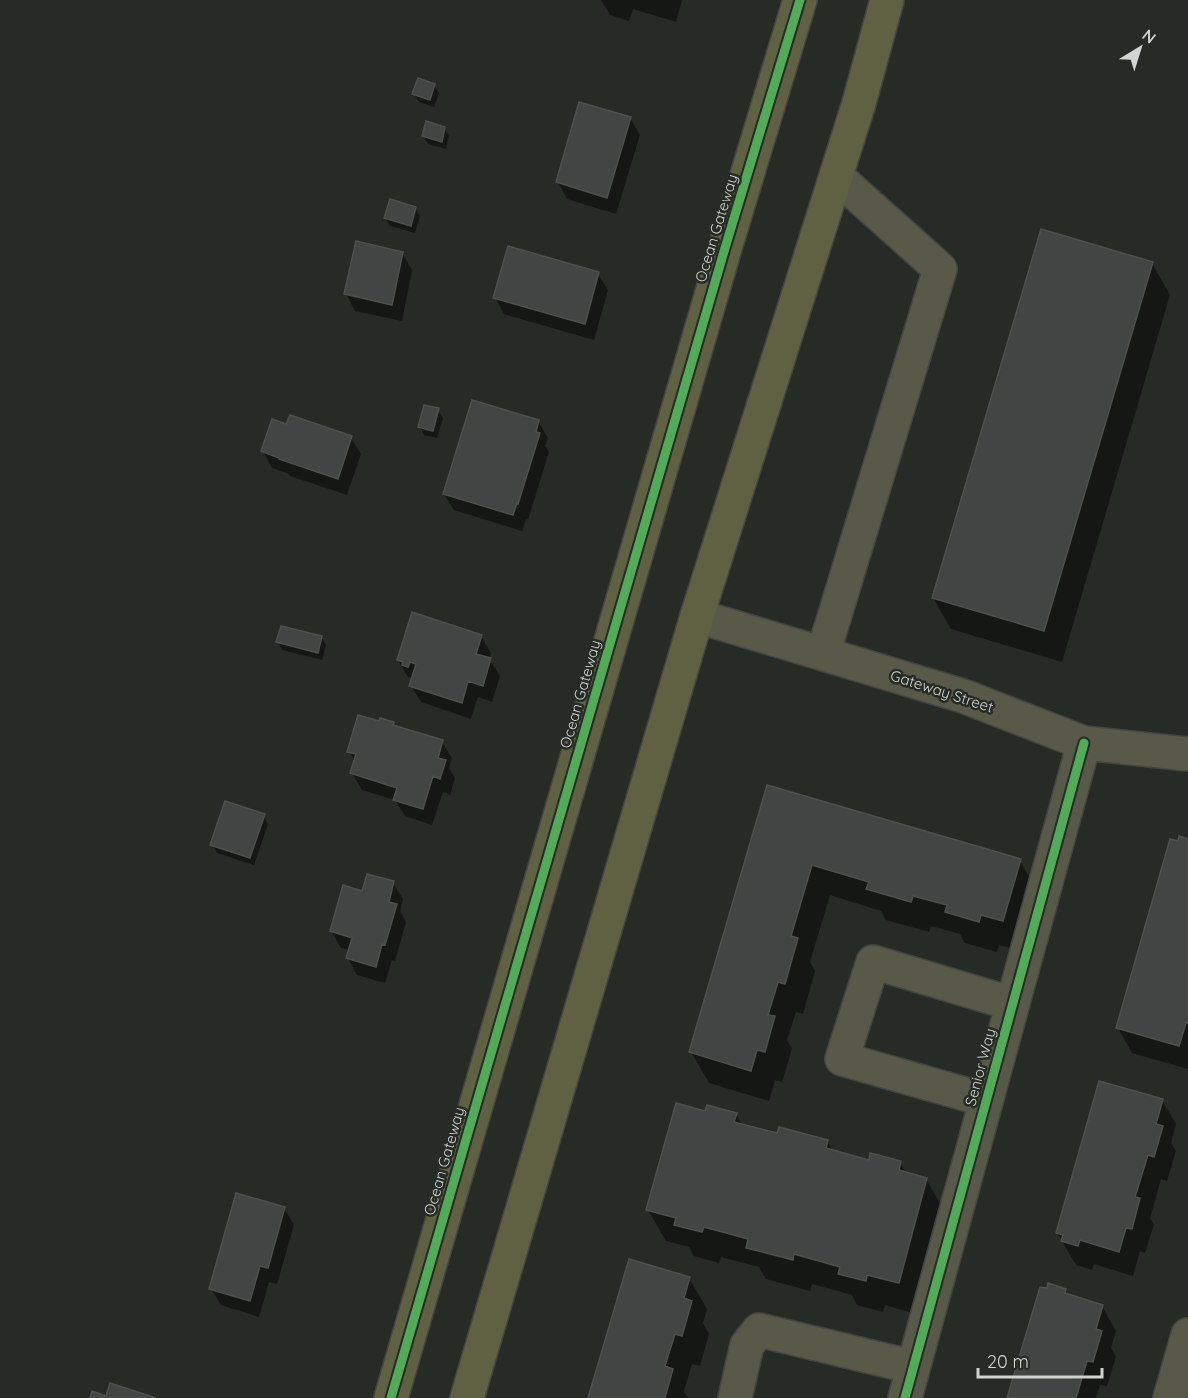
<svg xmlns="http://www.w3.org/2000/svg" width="1188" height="1398" font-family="Quicksand,sans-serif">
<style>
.shadow{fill:#0007}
.building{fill:#414543;stroke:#4d514e;stroke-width:1.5}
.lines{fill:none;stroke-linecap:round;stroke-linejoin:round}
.minor-casing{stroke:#434542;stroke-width:36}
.major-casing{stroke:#434542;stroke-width:36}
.minor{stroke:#585948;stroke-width:33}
.major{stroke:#606043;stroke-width:33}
.cycleway-casing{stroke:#262c25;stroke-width:13}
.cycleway{stroke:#51ab58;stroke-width:9}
.labels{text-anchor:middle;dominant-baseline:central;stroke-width:5;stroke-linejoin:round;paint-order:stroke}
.street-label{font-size:15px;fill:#d0d4d0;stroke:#262c25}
</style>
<rect width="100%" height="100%" fill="#272b26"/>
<path class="shadow" d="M 601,0 L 682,0 L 676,22 L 633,9 L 629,21 L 610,15 Z
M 434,85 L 439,93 L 434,107 L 419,102 L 414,94 Z
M 630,118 L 640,135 L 616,214 L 567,199 L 558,182 Z
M 444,128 L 449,136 L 446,149 L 428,144 L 423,136 Z
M 415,208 L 420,216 L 415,233 L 390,226 L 385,218 Z
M 402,253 L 412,270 L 402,321 L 355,311 L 346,294 Z
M 1152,263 L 1170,295 L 1062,662 L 951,629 L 933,598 Z
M 598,274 L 608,290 L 594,340 L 504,314 L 495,297 Z
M 438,410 L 443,418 L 437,438 L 424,435 L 420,427 Z
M 538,421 L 548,438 L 545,446 L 549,452 L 528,520 L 526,519 L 522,531 L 454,510 L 444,494 Z
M 287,426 L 351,438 L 361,454 L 347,495 L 290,476 L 289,474 L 272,468 L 263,451 Z
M 481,636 L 491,653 L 489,659 L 500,676 L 492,702 L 478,697 L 471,719 L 421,702 L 411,686 L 412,681 L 411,678 L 408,677 L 398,660 Z
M 321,637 L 326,645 L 322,660 L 282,650 L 278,642 Z
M 379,723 L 393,723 L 396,727 L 442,742 L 452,758 L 449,768 L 455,778 L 450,795 L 443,792 L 432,825 L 405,816 L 395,800 L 362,790 L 352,773 L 355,762 L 349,751 Z
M 768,787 L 1020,861 L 1038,892 L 1020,951 L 999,945 L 997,952 L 965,943 L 960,934 L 931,926 L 929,932 L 886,920 L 881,911 L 830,895 L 810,962 L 815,971 L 803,1014 L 796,1012 L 787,1040 L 792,1049 L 782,1082 L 775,1080 L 769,1101 L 709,1083 L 691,1052 Z
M 263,816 L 268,824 L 254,865 L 217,853 L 212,845 Z
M 1188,840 L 1188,1069 L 1132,1053 L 1118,1028 L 1179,843 Z
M 393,883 L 403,899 L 400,911 L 406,922 L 395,961 L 392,960 L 385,983 L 357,975 L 348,958 L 350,950 L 341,948 L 331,931 L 364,893 Z
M 1162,1100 L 1176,1124 L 1171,1143 L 1176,1151 L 1167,1181 L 1161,1179 L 1150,1218 L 1154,1224 L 1145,1253 L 1140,1251 L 1133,1276 L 1094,1264 L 1092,1270 L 1076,1265 L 1057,1233 Z
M 706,1113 L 736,1114 L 742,1125 L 778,1135 L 827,1141 L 833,1152 L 870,1162 L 900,1163 L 907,1174 L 926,1179 L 944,1211 L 916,1314 L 885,1305 L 883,1312 L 857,1305 L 852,1295 L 812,1284 L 810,1291 L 766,1279 L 759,1267 L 721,1257 L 719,1263 L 694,1256 L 689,1247 L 666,1241 L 648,1210 Z
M 284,1208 L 294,1225 L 277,1284 L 269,1282 L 259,1317 L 221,1305 L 211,1289 Z
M 689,1278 L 707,1309 L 703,1323 L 709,1334 L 700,1366 L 692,1364 L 684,1391 L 688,1398 L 590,1398 Z
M 1065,1290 L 1069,1296 L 1102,1306 L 1116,1331 L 1111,1348 L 1116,1357 L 1107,1386 L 1100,1385 L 1096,1398 L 1009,1398 Z"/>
<path class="building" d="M 418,78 L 435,84 L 430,100 L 412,94 Z
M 579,102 L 631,117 L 607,198 L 556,182 Z
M 426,121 L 445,127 L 442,142 L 422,136 Z
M 390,199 L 416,207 L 411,226 L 384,218 Z
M 1041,229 L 1153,262 L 1044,631 L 932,598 Z
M 356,241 L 403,252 L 392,305 L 344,294 Z
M 508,246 L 599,272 L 585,324 L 493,298 Z
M 472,400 L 539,420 L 536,432 L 540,433 L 518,504 L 517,503 L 513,515 L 443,494 Z
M 424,405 L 439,408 L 433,431 L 418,427 Z
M 290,415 L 352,436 L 338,479 L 279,459 L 279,458 L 261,451 L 272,419 L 286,424 Z
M 412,612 L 482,635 L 476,654 L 491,658 L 483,686 L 468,681 L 462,703 L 409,686 L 416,664 L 410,662 L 408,667 L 402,665 L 403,662 L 397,660 Z
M 281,626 L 322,636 L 318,653 L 276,642 Z
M 358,715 L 379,721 L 380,718 L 394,722 L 393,725 L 443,740 L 438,758 L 446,760 L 440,779 L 433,776 L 423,809 L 393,800 L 397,788 L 350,773 L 356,754 L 347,752 Z
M 767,785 L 1021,859 L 1003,921 L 981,915 L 979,922 L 945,912 L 947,905 L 913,896 L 911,902 L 866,889 L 869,882 L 812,865 L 791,936 L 798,938 L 785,984 L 778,982 L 768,1015 L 775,1016 L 765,1052 L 757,1050 L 751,1071 L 689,1052 Z
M 225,801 L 265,814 L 250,858 L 210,845 Z
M 1179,836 L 1188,839 L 1188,1023 L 1186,1023 L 1179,1046 L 1116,1028 L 1170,839 L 1178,841 Z
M 367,874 L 394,881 L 389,902 L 397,904 L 385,945 L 382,944 L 376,967 L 346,958 L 352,938 L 330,931 L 343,885 L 362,891 Z
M 1099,1081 L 1163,1099 L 1156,1124 L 1163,1126 L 1154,1157 L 1148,1155 L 1135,1197 L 1140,1198 L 1132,1229 L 1126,1228 L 1119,1252 L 1080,1240 L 1078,1246 L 1061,1241 L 1063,1235 L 1056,1233 Z
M 676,1103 L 705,1111 L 707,1105 L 737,1113 L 734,1122 L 777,1133 L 779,1127 L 828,1140 L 826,1148 L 869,1160 L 870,1153 L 901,1161 L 899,1170 L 927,1178 L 899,1283 L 867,1275 L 866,1281 L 838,1274 L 840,1267 L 794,1254 L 793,1260 L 746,1248 L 748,1239 L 704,1227 L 702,1232 L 674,1225 L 676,1218 L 646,1210 Z
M 236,1193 L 285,1207 L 268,1268 L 260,1266 L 250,1301 L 209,1289 Z
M 629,1259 L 690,1277 L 684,1298 L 692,1301 L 682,1336 L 675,1334 L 665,1366 L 673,1369 L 665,1398 L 588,1398 Z
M 1048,1283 L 1066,1289 L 1065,1293 L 1103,1305 L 1096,1329 L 1102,1331 L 1093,1362 L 1087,1361 L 1076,1398 L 1007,1398 L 1040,1287 L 1047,1288 Z
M 110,1383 L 156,1398 L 90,1398 L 92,1391 L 106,1396 Z"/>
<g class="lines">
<g class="minor-casing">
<path id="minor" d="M 697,616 L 963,696 L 1084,743 L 1188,754
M 823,654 L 940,269 L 836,176
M 986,1100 L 842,1059 L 873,962 L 1013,1004
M 735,1398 L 747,1345 L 759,1330 L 913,1367
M 905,1398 L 1084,743
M 1170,1398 L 1188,1335"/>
</g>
<g class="major-casing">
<path id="major" d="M 391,1398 L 725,248 L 800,0
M 467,1398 L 697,616 L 859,103 L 887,0"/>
</g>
<use href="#minor" class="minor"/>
<use href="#major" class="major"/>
<g class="cycleway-casing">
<path id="cycleway" d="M 391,1398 L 725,248 L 800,0
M 905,1398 L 1084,743"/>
</g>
<use href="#cycleway" class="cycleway"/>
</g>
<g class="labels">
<g class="street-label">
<text transform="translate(716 228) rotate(-73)">Ocean Gateway</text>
<text transform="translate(942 691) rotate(18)">Gateway Street</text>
<text transform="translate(580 694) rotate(-74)">Ocean Gateway</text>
<text transform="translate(980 1067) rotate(-75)">Senior Way</text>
<text transform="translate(444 1161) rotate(-74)">Ocean Gateway</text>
</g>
</g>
<g transform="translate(1140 48) rotate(38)" stroke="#262c25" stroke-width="4.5" paint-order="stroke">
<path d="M0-4.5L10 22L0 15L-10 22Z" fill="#d0d4d0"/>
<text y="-9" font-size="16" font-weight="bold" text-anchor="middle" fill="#d0d4d0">N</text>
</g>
<path d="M978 1368v9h124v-9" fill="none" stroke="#d0d4d0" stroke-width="3"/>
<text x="987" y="1368" font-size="18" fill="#d0d4d0" stroke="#262c25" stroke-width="4.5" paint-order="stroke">20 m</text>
</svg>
